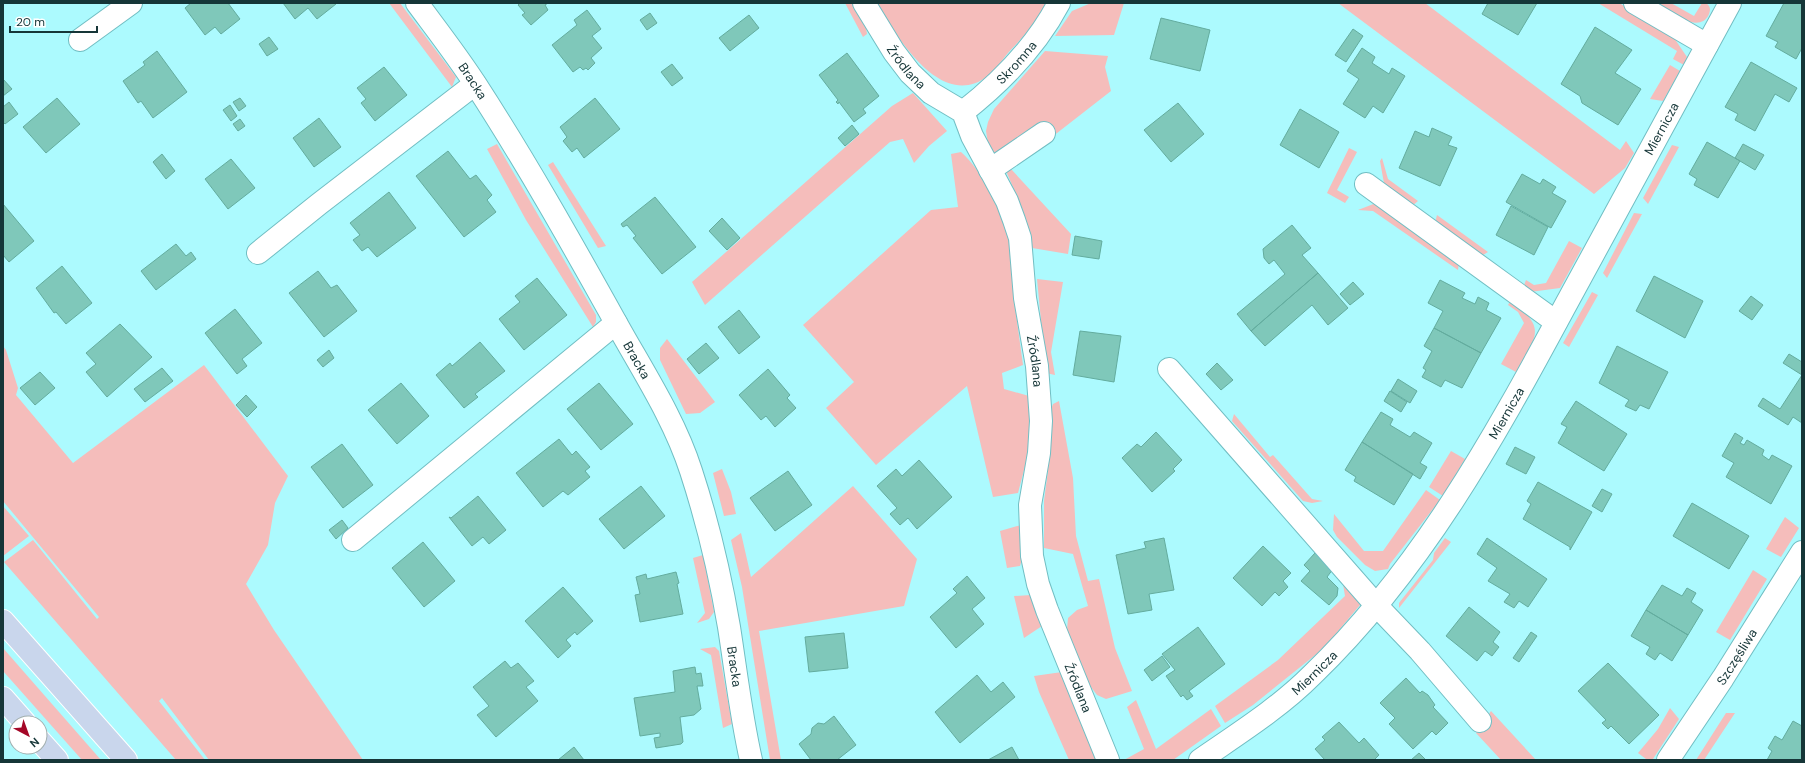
<svg xmlns="http://www.w3.org/2000/svg" width="1805" height="763" font-family="'DM Sans',sans-serif">
<style>
.green{fill:#f5bdbb}
.building{fill:#7fc8ba;stroke:#63ac9e}
.lines{fill:none;stroke-linecap:round;stroke-linejoin:round}
.minor-casing{stroke:#71bec3;stroke-width:24}
.highway-casing{stroke:#fff;stroke-width:24}
.minor{stroke:#fff;stroke-width:22}
.highway{stroke:#c9d6ec;stroke-width:22}
.labels{text-anchor:middle;dominant-baseline:central;stroke-width:4;stroke-linejoin:round;paint-order:stroke}
.street-label{font-size:13px;fill:#163638;stroke:#fff}
</style>
<rect width="100%" height="100%" fill="#acfafe"/>
<path class="green" d="M 389,3 L 400,3 L 456,77 L 452,87 Z
M 845,3 L 852,3 L 866,28 L 867,34 L 863,37 Z
M 875,3 L 1048,3 C 1037,22 1023,37 1008,53 C 1002,60 996,70 988,76 C 940,112 898,36 875,3 Z
M 1091,3 L 1124,3 L 1114,35 L 1055,36 L 1072,11 Z
M 1338,3 L 1425,3 L 1620,150 L 1626,141 L 1634,153 L 1625,168 L 1594,194 Z
M 1598,3 L 1619,3 L 1670,32 L 1687,57 L 1684,65 L 1673,59 L 1677,51 Z
M 1654,3 L 1671,3 L 1694,16 L 1702,3 L 1706,3 C 1710,6 1711,9 1709,14 C 1700,36 1666,10 1654,3 Z
M 1045,51 L 1108,56 L 1105,67 L 1111,91 L 1011,169 L 1071,234 L 1068,254 L 1032,248 L 1022,208 L 1006,171 L 993,155 L 988,143 L 986,131 L 988,122 L 994,109 Z
M 1670,65 L 1680,71 L 1663,101 L 1650,99 Z
M 913,93 L 947,131 L 929,146 L 914,163 L 903,139 L 890,142 L 705,305 L 692,282 L 892,106 Z
M 497,144 L 596,315 L 596,322 L 593,327 L 526,220 L 487,149 Z
M 1672,145 L 1679,147 L 1648,204 L 1643,198 Z
M 1349,148 L 1357,152 L 1337,190 L 1349,197 L 1345,203 L 1327,193 Z
M 961,152 C 982,170 1005,215 1010,242 C 1013,260 1012,280 1014,299 C 1017,321 1020,343 1023,365 L 1002,373 L 1004,389 L 1029,396 L 1031,426 L 1028,455 L 1018,493 L 993,497 L 967,386 L 876,465 L 826,408 L 854,382 L 803,325 L 931,210 L 958,207 L 951,154 Z
M 1382,158 L 1388,179 L 1418,201 L 1411,207 L 1385,189 L 1380,161 Z
M 553,162 L 606,246 L 598,248 L 548,165 Z
M 1376,203 L 1459,262 L 1458,270 L 1373,211 L 1358,210 Z
M 1634,213 L 1642,214 L 1607,278 L 1603,273 Z
M 1437,215 L 1488,252 L 1480,257 L 1435,223 Z
M 1569,241 L 1582,248 L 1560,288 L 1530,292 L 1523,288 L 1526,280 L 1534,285 L 1546,283 Z
M 1037,279 L 1063,282 L 1051,352 L 1055,375 L 1046,373 Z
M 1592,292 L 1598,295 L 1569,347 L 1563,343 Z
M 1511,300 C 1548,330 1536,335 1516,372 L 1501,364 L 1524,323 L 1518,312 L 1508,305 Z
M 667,339 L 715,402 L 700,413 L 686,414 L 660,360 L 660,348 Z
M 3,346 L 6,350 L 18,388 L 16,395 L 73,463 L 204,365 L 288,476 L 275,503 L 268,545 L 246,584 L 274,630 L 363,760 L 209,760 L 162,698 L 159,701 L 205,760 L 176,760 L 4,562 L 33,540 L 97,619 L 99,617 L 3,501 Z
M 1059,401 L 1073,478 L 1076,536 L 1088,581 L 1099,579 L 1115,648 L 1132,691 L 1106,699 L 1097,695 L 1088,683 L 1067,630 L 1068,618 L 1077,610 L 1088,606 L 1073,554 L 1044,548 L 1044,501 L 1048,470 L 1050,412 L 1053,404 Z
M 1234,414 L 1270,457 L 1273,455 L 1312,499 L 1323,501 L 1312,503 L 1303,501 L 1232,421 Z
M 1451,451 L 1465,459 L 1443,496 L 1429,487 Z
M 722,469 L 731,492 L 736,514 L 724,516 L 713,473 Z
M 853,486 L 917,559 L 904,606 L 759,631 L 781,760 L 770,760 L 742,587 L 731,540 L 741,533 L 751,577 Z
M 1426,490 L 1440,500 L 1390,564 L 1388,569 L 1375,571 L 1365,565 L 1337,537 L 1333,530 L 1334,514 L 1364,551 L 1383,551 Z
M 3,506 L 29,536 L 3,556 Z
M 1785,517 L 1799,528 L 1781,557 L 1766,549 Z
M 1021,525 L 1024,552 L 1020,566 L 1007,568 L 1000,531 Z
M 1445,538 L 1451,542 L 1399,608 L 1399,603 L 1433,560 L 1434,553 Z
M 703,555 L 714,612 L 709,619 L 697,623 L 705,613 L 693,558 Z
M 1753,570 L 1767,579 L 1730,640 L 1716,632 Z
M 1342,578 L 1361,598 L 1360,605 L 1324,648 L 1253,705 L 1225,723 L 1215,706 L 1278,660 L 1345,596 Z
M 1031,595 L 1042,626 L 1024,638 L 1014,596 Z
M 715,647 L 719,651 L 732,724 L 723,728 L 711,655 L 700,649 Z
M 3,648 L 101,760 L 82,760 L 3,671 Z
M 1062,672 L 1098,760 L 1069,760 L 1039,692 L 1034,676 Z
M 1136,700 L 1156,749 L 1211,709 L 1221,726 L 1173,760 L 1124,760 L 1144,749 L 1127,707 Z
M 1670,708 L 1679,719 L 1653,759 L 1646,759 L 1638,753 L 1658,729 Z
M 1491,711 L 1536,760 L 1501,760 L 1476,733 Z
M 1726,713 L 1735,713 L 1704,760 L 1696,760 Z"/>
<path class="building" d="M 191,3 L 228,3 L 240,19 L 221,34 L 215,27 L 205,35 L 185,8 Z
M 283,3 L 336,3 L 336,4 L 317,19 L 308,8 L 295,19 Z
M 520,3 L 548,3 L 545,5 L 548,10 L 531,25 L 522,15 L 525,13 L 518,5 Z
M 1488,3 L 1537,3 L 1518,35 L 1482,14 Z
M 1784,3 L 1802,3 L 1802,48 L 1796,59 L 1775,47 L 1778,42 L 1766,36 Z
M 587,10 L 601,29 L 592,36 L 602,48 L 591,58 L 595,63 L 588,70 L 586,68 L 583,70 L 580,67 L 573,72 L 552,45 L 577,25 L 574,20 Z
M 650,13 L 657,23 L 647,30 L 640,20 Z
M 749,15 L 759,28 L 730,51 L 719,38 Z
M 1161,18 L 1210,30 L 1200,71 L 1150,59 Z
M 1595,27 L 1632,50 L 1615,73 L 1641,89 L 1618,125 L 1582,103 L 1580,96 L 1561,84 Z
M 1353,29 L 1363,36 L 1346,62 L 1335,55 Z
M 269,37 L 278,49 L 267,56 L 259,44 Z
M 1362,48 L 1375,57 L 1372,63 L 1389,74 L 1392,68 L 1405,76 L 1383,113 L 1373,106 L 1365,118 L 1343,104 L 1359,79 L 1347,71 Z
M 157,51 L 187,92 L 153,118 L 141,101 L 138,103 L 123,81 L 145,65 L 143,62 Z
M 847,53 L 879,96 L 863,109 L 866,113 L 854,122 L 839,102 L 838,104 L 836,102 L 838,100 L 819,75 Z
M 1751,62 L 1797,88 L 1789,102 L 1775,94 L 1755,131 L 1735,120 L 1738,114 L 1725,107 Z
M 672,64 L 683,78 L 672,86 L 661,72 Z
M 384,67 L 407,95 L 375,121 L 361,103 L 366,99 L 357,88 Z
M 3,79 L 12,89 L 3,96 Z
M 57,98 L 80,124 L 46,153 L 23,127 Z
M 240,98 L 246,106 L 239,111 L 233,102 Z
M 595,98 L 620,129 L 584,158 L 577,148 L 572,152 L 563,141 L 567,137 L 560,127 Z
M 9,102 L 18,114 L 5,124 L 3,122 L 3,107 Z
M 1178,103 L 1204,134 L 1171,162 L 1144,130 Z
M 230,105 L 237,116 L 231,121 L 223,110 Z
M 1300,109 L 1339,132 L 1319,168 L 1280,145 Z
M 319,118 L 341,147 L 314,167 L 293,138 Z
M 240,119 L 245,126 L 238,131 L 233,124 Z
M 852,125 L 859,134 L 845,146 L 838,138 Z
M 1432,128 L 1452,137 L 1448,145 L 1457,148 L 1440,186 L 1399,168 L 1415,131 L 1429,137 Z
M 1707,142 L 1740,161 L 1718,198 L 1694,185 L 1697,179 L 1689,174 Z
M 1743,144 L 1764,155 L 1755,170 L 1735,158 Z
M 448,151 L 470,179 L 476,175 L 492,195 L 487,200 L 496,212 L 464,237 L 416,176 Z
M 162,154 L 175,171 L 166,179 L 153,162 Z
M 231,159 L 255,188 L 228,209 L 205,179 Z
M 1522,174 L 1540,184 L 1543,179 L 1556,187 L 1552,193 L 1566,201 L 1551,228 L 1506,202 Z
M 389,192 L 416,228 L 377,257 L 368,247 L 362,251 L 353,240 L 360,235 L 350,223 Z
M 655,197 L 696,247 L 662,274 L 633,238 L 636,236 L 627,225 L 623,227 L 621,224 Z
M 3,204 L 34,241 L 9,262 L 3,255 Z
M 1511,206 L 1548,227 L 1534,255 L 1496,235 Z
M 722,218 L 740,238 L 727,250 L 709,231 Z
M 1292,225 L 1311,248 L 1302,255 L 1318,273 L 1251,331 L 1237,314 L 1285,274 L 1274,260 L 1269,264 L 1264,258 L 1263,249 Z
M 1075,236 L 1102,241 L 1099,259 L 1072,255 Z
M 176,244 L 186,256 L 191,252 L 196,259 L 156,290 L 141,271 Z
M 62,266 L 92,303 L 66,324 L 56,312 L 54,313 L 36,288 Z
M 318,271 L 331,288 L 337,285 L 357,311 L 324,337 L 289,293 Z
M 1318,273 L 1348,308 L 1328,325 L 1312,305 L 1265,346 L 1251,331 Z
M 1654,276 L 1703,301 L 1685,338 L 1636,311 Z
M 537,278 L 567,315 L 524,350 L 499,319 L 520,302 L 515,296 Z
M 1440,280 L 1465,293 L 1462,298 L 1475,304 L 1478,297 L 1489,303 L 1486,310 L 1501,318 L 1481,353 L 1434,328 L 1443,311 L 1428,303 Z
M 1353,282 L 1364,294 L 1350,305 L 1340,294 Z
M 1751,296 L 1763,305 L 1752,320 L 1739,311 Z
M 235,309 L 262,343 L 242,359 L 247,366 L 237,374 L 205,333 Z
M 739,310 L 760,337 L 739,354 L 718,327 Z
M 120,324 L 152,357 L 107,397 L 86,372 L 96,364 L 86,353 Z
M 1434,328 L 1481,353 L 1462,388 L 1445,380 L 1441,387 L 1422,377 L 1426,370 L 1423,368 L 1432,351 L 1424,346 Z
M 1080,331 L 1121,336 L 1114,382 L 1073,375 Z
M 480,342 L 505,371 L 475,394 L 478,397 L 464,408 L 436,375 L 450,363 L 452,366 Z
M 706,343 L 719,358 L 699,374 L 687,359 Z
M 1617,346 L 1668,372 L 1649,409 L 1640,405 L 1636,411 L 1625,406 L 1629,400 L 1599,383 Z
M 329,350 L 334,358 L 323,367 L 317,360 Z
M 1789,354 L 1802,362 L 1802,423 L 1793,417 L 1788,425 L 1758,406 L 1763,398 L 1780,409 L 1802,375 L 1783,363 Z
M 1217,363 L 1233,380 L 1221,390 L 1206,374 Z
M 162,368 L 173,381 L 145,402 L 134,389 Z
M 768,369 L 790,395 L 787,398 L 796,408 L 775,427 L 766,416 L 761,420 L 739,395 Z
M 40,372 L 55,388 L 35,405 L 20,388 Z
M 1398,379 L 1417,391 L 1410,403 L 1391,391 Z
M 401,383 L 429,416 L 397,444 L 368,410 Z
M 599,383 L 633,424 L 601,450 L 567,409 Z
M 1390,391 L 1407,402 L 1401,412 L 1384,401 Z
M 246,395 L 257,407 L 247,417 L 236,405 Z
M 1576,401 L 1627,434 L 1604,471 L 1558,443 L 1567,427 L 1561,424 Z
M 1381,412 L 1393,419 L 1390,425 L 1410,437 L 1414,432 L 1432,443 L 1420,463 L 1427,467 L 1420,479 L 1362,442 Z
M 1156,432 L 1182,460 L 1173,469 L 1175,471 L 1152,492 L 1122,458 L 1137,444 L 1141,447 Z
M 1735,433 L 1743,438 L 1740,443 L 1744,445 L 1747,440 L 1764,450 L 1762,455 L 1769,460 L 1772,455 L 1792,466 L 1771,504 L 1726,477 L 1734,463 L 1722,456 Z
M 559,439 L 572,455 L 576,451 L 590,467 L 585,471 L 590,477 L 568,495 L 563,491 L 543,507 L 516,473 Z
M 1362,442 L 1413,474 L 1394,505 L 1354,481 L 1356,477 L 1345,470 Z
M 342,444 L 373,485 L 343,508 L 311,467 Z
M 1515,447 L 1535,457 L 1526,474 L 1506,464 Z
M 919,460 L 952,497 L 917,529 L 908,518 L 900,525 L 890,514 L 897,508 L 877,486 L 896,469 L 902,476 Z
M 788,471 L 812,505 L 775,531 L 750,498 Z
M 1538,482 L 1592,512 L 1570,550 L 1570,547 L 1523,519 L 1531,504 L 1527,501 Z
M 641,486 L 665,516 L 624,549 L 599,519 Z
M 1602,489 L 1612,494 L 1602,512 L 1592,506 Z
M 478,496 L 506,530 L 489,544 L 483,537 L 472,546 L 449,517 L 451,518 Z
M 1692,503 L 1749,536 L 1729,569 L 1673,536 Z
M 342,520 L 348,528 L 336,539 L 329,530 Z
M 1164,538 L 1174,590 L 1149,594 L 1152,610 L 1128,614 L 1116,555 L 1146,548 L 1144,542 Z
M 1487,538 L 1547,579 L 1528,607 L 1519,601 L 1514,608 L 1504,602 L 1510,594 L 1488,581 L 1497,568 L 1477,554 Z
M 423,542 L 455,581 L 424,607 L 392,568 Z
M 1263,546 L 1291,573 L 1283,581 L 1288,587 L 1279,596 L 1275,592 L 1262,606 L 1233,578 Z
M 1315,553 L 1333,569 L 1327,577 L 1338,588 L 1337,596 L 1329,605 L 1301,581 L 1310,571 L 1304,565 Z
M 676,572 L 679,583 L 677,584 L 683,614 L 640,622 L 635,595 L 640,594 L 636,577 L 646,574 L 647,579 Z
M 967,576 L 985,598 L 972,609 L 984,624 L 956,648 L 930,617 L 957,593 L 953,589 Z
M 1662,585 L 1682,596 L 1687,588 L 1696,593 L 1691,602 L 1703,610 L 1688,635 L 1646,610 Z
M 563,587 L 593,621 L 577,635 L 575,632 L 566,640 L 571,646 L 558,658 L 525,621 Z
M 1469,607 L 1500,632 L 1493,642 L 1499,647 L 1492,656 L 1485,651 L 1477,661 L 1446,636 Z
M 1646,610 L 1688,635 L 1672,661 L 1660,653 L 1655,660 L 1646,654 L 1650,647 L 1631,636 Z
M 1198,627 L 1225,664 L 1189,691 L 1193,696 L 1187,700 L 1183,695 L 1181,697 L 1166,676 L 1175,670 L 1162,654 Z
M 1531,632 L 1537,636 L 1519,662 L 1513,658 Z
M 844,633 L 848,668 L 809,672 L 805,637 Z
M 1162,656 L 1170,667 L 1152,681 L 1144,670 Z
M 505,661 L 511,668 L 518,663 L 534,681 L 526,687 L 538,701 L 496,737 L 477,715 L 489,706 L 473,687 Z
M 1608,663 L 1659,715 L 1629,744 L 1611,726 L 1608,729 L 1602,723 L 1606,720 L 1578,691 Z
M 695,667 L 696,674 L 701,673 L 703,686 L 697,686 L 701,709 L 694,715 L 680,717 L 683,742 L 681,744 L 656,748 L 654,738 L 660,737 L 660,733 L 640,736 L 634,698 L 675,692 L 673,671 Z
M 977,675 L 991,692 L 1003,682 L 1015,697 L 960,743 L 935,712 Z
M 1406,678 L 1420,693 L 1422,691 L 1428,695 L 1435,705 L 1433,707 L 1448,723 L 1436,735 L 1432,731 L 1413,749 L 1389,724 L 1395,718 L 1380,703 Z
M 834,716 L 856,745 L 837,760 L 811,760 L 799,744 L 811,734 L 812,728 L 818,723 L 824,724 Z
M 1793,721 L 1802,726 L 1802,760 L 1767,760 L 1772,751 L 1768,748 L 1775,736 L 1782,740 Z
M 1339,722 L 1359,743 L 1364,738 L 1379,755 L 1374,760 L 1325,760 L 1315,749 L 1325,740 L 1322,737 Z
M 574,747 L 584,760 L 558,760 Z
M 1012,747 L 1019,760 L 988,760 Z
M 1419,753 L 1426,760 L 1411,760 Z"/>
<g class="lines">
<g class="minor-casing">
<g id="minor">
<path id="s1" d="M 417,3 C 437,30 458,57 476,85 C 526,162 571,242 615,321 C 642,370 674,418 691,471 C 708,523 720,574 729,627 C 736,672 741,716 751,760"/>
<path id="s2" d="M 864,3 L 894,52 L 910,73 L 931,93 L 963,112 L 972,136 L 1007,201 L 1014,220 L 1020,238 L 1025,298 L 1037,366 L 1041,421 L 1039,453 L 1030,505 L 1032,556 L 1038,584 L 1047,610 L 1108,760"/>
<path d="M 1635,3 L 1707,45"/>
<path d="M 80,40 L 131,3"/>
<path id="s3" d="M 963,112 C 1000,83 1037,45 1059,3"/>
<path d="M 990,170 L 1044,133"/>
<path d="M 1366,184 L 1556,322"/>
<path d="M 258,253 L 319,204 L 475,84"/>
<path d="M 1169,369 L 1376,605 L 1420,651 L 1480,721"/>
<path d="M 353,540 L 616,323"/>
<path id="s4" d="M 1200,760 C 1239,733 1279,708 1312,675 C 1421,570 1493,440 1564,308 C 1619,206 1674,104 1730,3"/>
<path id="s5" d="M 1668,760 L 1723,678 L 1802,552"/>
</g>
</g>
<g class="highway-casing">
<path id="highway" d="M 3,621 L 126,760
M 3,698 L 25,723
M 40,741 L 57,760"/>
</g>
<use href="#minor" class="minor"/>
<use href="#highway" class="highway"/>
</g>
<g class="labels">
<g class="street-label">
<text stroke="none"><textPath href="#s3" startOffset="73">Skromna</textPath></text>
<text stroke="none"><textPath href="#s2" startOffset="77">Źródlana</textPath></text>
<text stroke="none"><textPath href="#s1" startOffset="96">Bracka</textPath></text>
<text stroke="none"><textPath href="#s4" startOffset="792">Miernicza</textPath></text>
<text stroke="none"><textPath href="#s1" startOffset="420">Bracka</textPath></text>
<text stroke="none"><textPath href="#s2" startOffset="413">Źródlana</textPath></text>
<text stroke="none"><textPath href="#s4" startOffset="468">Miernicza</textPath></text>
<text stroke="none"><textPath href="#s5" startOffset="124">Szczęśliwa</textPath></text>
<text stroke="none"><textPath href="#s1" startOffset="744">Bracka</textPath></text>
<text stroke="none"><textPath href="#s4" startOffset="144">Miernicza</textPath></text>
<text stroke="none"><textPath href="#s2" startOffset="749">Źródlana</textPath></text>
</g>
</g>
<rect width="1805" height="763" fill="none" stroke="#163638" stroke-width="8"/>
<g transform="translate(28 735) rotate(139)"><circle r="19" fill="#ffffff" stroke="#a2afaf"/>
<path d="M0-3L7 15L0 10L-7 15Z" fill="#a40727"/>
<text y="-6" font-size="11" font-weight="bold" text-anchor="middle" fill="#163638">N</text>
</g>
<path d="M10 26v6h87v-6" fill="none" stroke="#163638" stroke-width="2"/>
<text x="16" y="26" font-size="12" fill="#163638" stroke="#ffffff" stroke-width="3" paint-order="stroke">20 m</text>
</svg>
